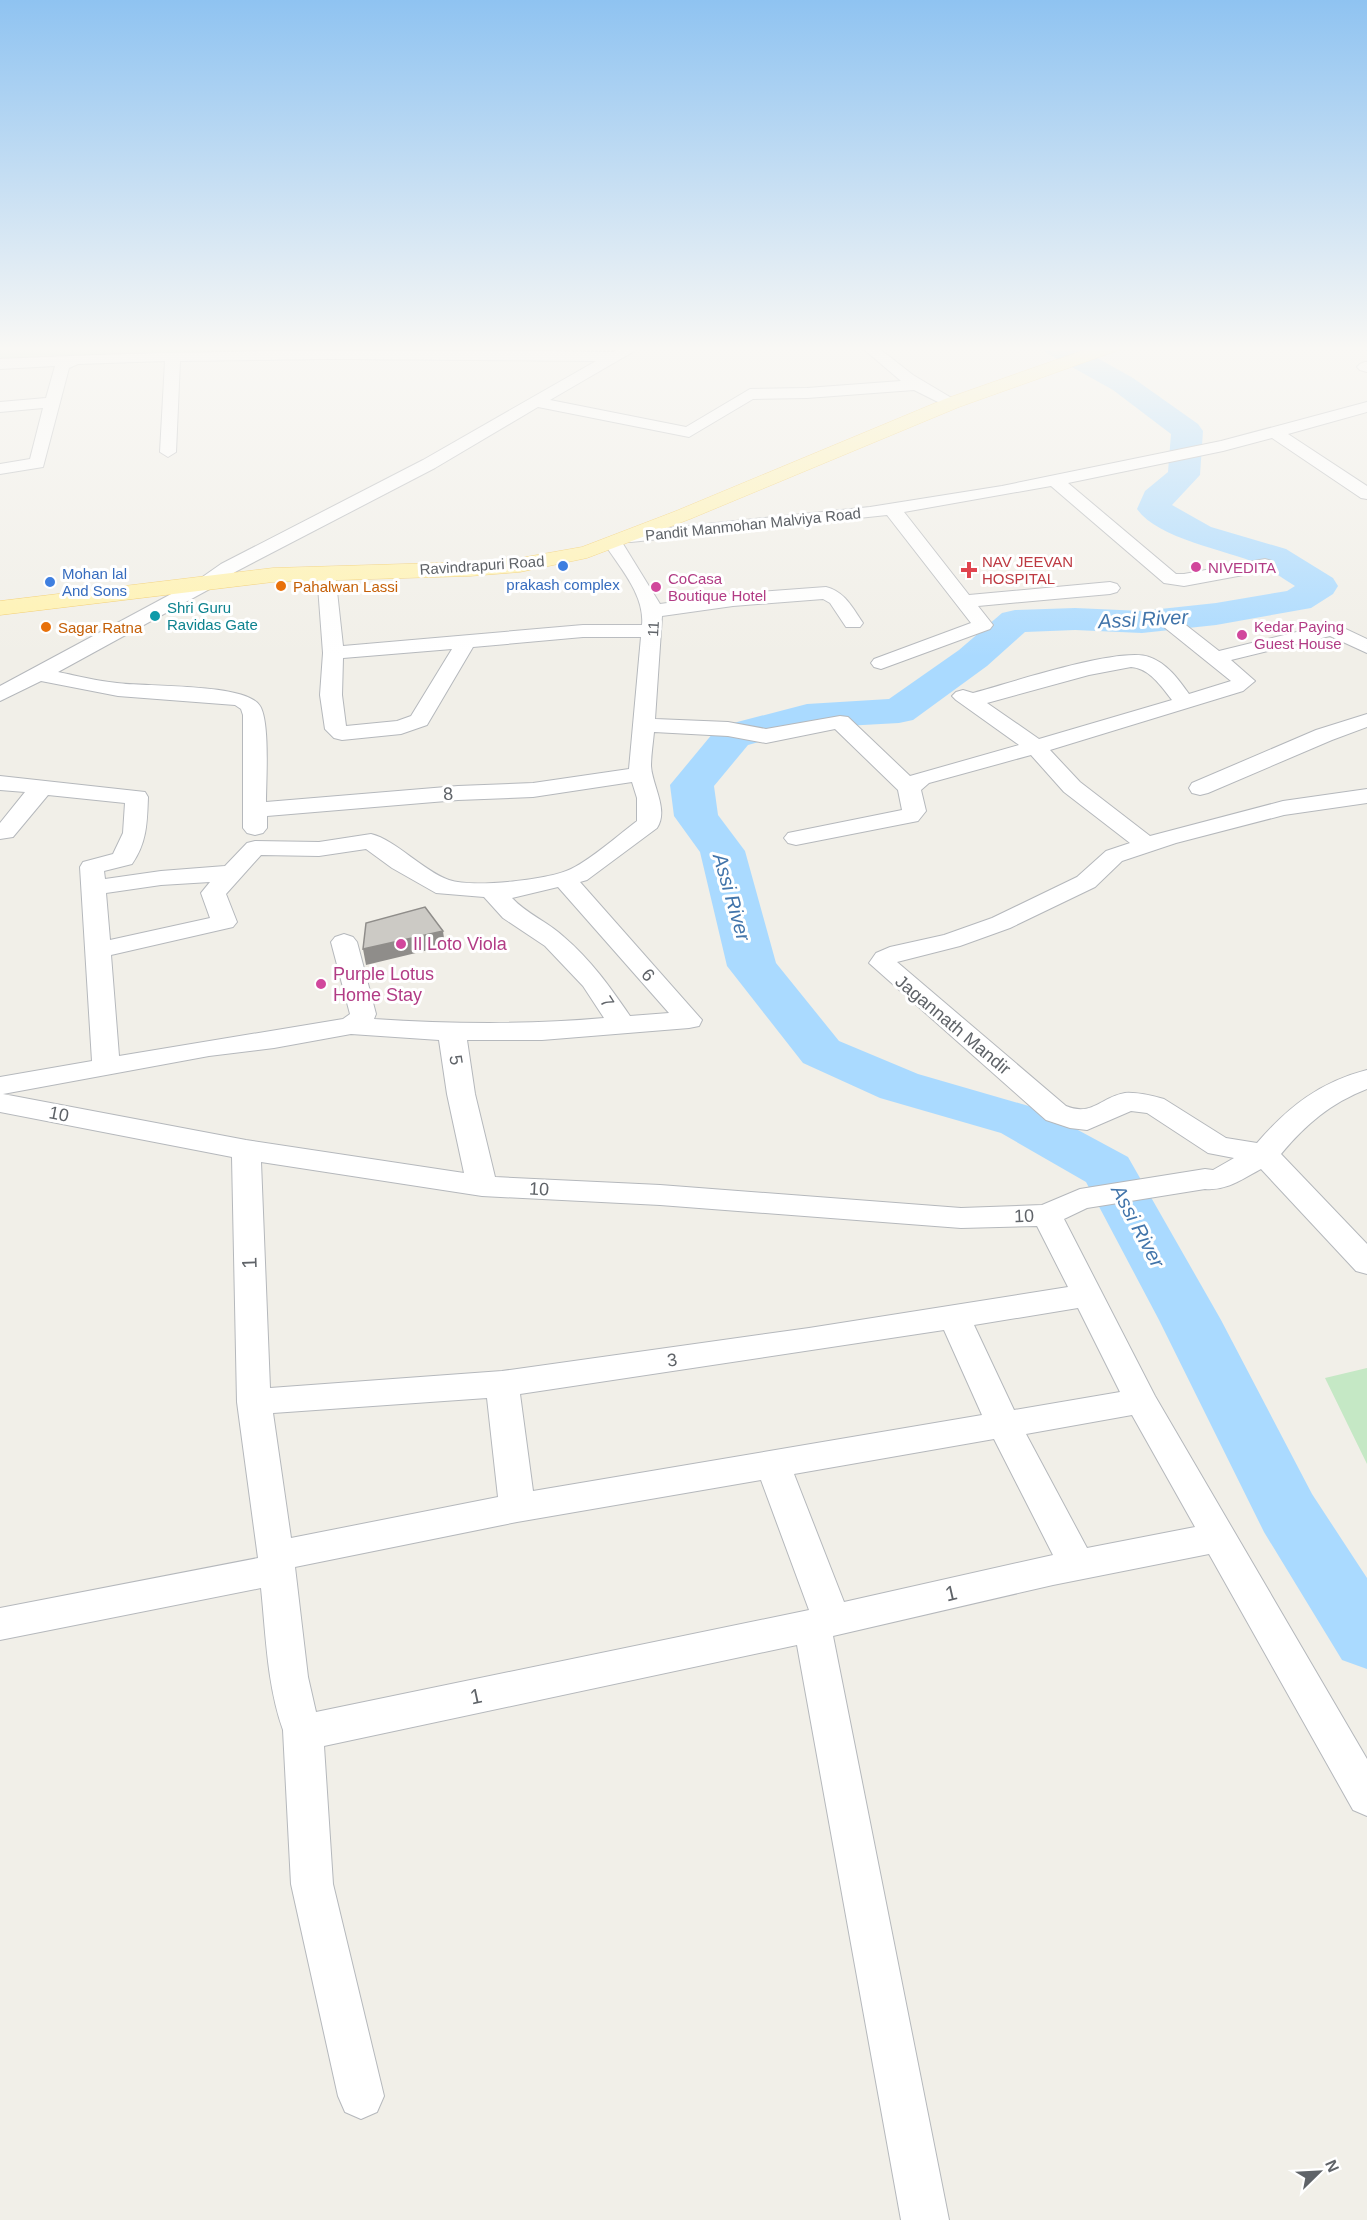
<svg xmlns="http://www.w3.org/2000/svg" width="1367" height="2220" font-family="Arial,sans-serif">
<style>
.green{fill:#c5e8c5}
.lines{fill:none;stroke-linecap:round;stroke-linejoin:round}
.river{fill:#aadaff;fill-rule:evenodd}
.minor-casing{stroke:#b5b8bc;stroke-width:2}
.major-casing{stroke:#f2c960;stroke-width:1}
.minor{fill:#fff;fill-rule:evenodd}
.major{fill:#fff2af;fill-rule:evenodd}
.shaded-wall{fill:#8f8d8a}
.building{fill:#cccac5;stroke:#8f8d8a;stroke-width:1.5}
.shop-dot{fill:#3f7fe0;stroke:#fff;stroke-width:2}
.hotel-dot{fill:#d1479c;stroke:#fff;stroke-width:2}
.health-dot{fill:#e0444e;stroke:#fff;stroke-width:2}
.food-dot{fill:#e8710a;stroke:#fff;stroke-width:2}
.culture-dot{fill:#0f9aa8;stroke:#fff;stroke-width:2}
.labels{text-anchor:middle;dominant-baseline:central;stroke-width:6;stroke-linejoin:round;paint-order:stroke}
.far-street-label{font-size:15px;fill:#5f6368;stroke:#fff}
.far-health-label{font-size:15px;fill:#be3a42;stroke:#fff;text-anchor:start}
.far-hotel-label{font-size:15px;fill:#b23c85;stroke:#fff;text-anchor:start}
.far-shop-label{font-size:15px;fill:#366cbe;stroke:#fff;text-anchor:start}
.far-food-label{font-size:15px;fill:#c56008;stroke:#fff;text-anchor:start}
.far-culture-label{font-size:15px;fill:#0d838f;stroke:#fff;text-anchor:start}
.street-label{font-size:18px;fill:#5f6368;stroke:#fff}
.hotel-label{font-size:18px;fill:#b23c85;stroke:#fff;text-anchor:start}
.water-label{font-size:20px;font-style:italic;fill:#4174aa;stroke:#fff}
.near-street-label{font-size:21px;fill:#5f6368;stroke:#fff}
</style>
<rect width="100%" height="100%" fill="#f1efe8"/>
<path class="green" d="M 0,346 L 485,346 L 484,349 L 0,360 Z
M 1367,1368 L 1367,1464 L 1325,1378 Z"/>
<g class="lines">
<path class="river" d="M 1041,346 L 1076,346 L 1133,378 L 1198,424 L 1203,431 L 1200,475 L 1172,505 L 1211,527 L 1286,549 L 1333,578 L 1338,586 L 1333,594 L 1311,608 L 1216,625 L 1142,633 L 1075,630 L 1025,632 L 987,666 L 913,720 L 899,723 L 809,728 L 748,745 L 714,786 L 718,815 L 745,851 L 776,963 L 839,1041 L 918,1074 L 1039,1109 L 1128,1157 L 1221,1320 L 1312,1494 L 1367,1578 L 1367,1669 L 1342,1660 L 1264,1532 L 1159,1320 L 1086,1182 L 1001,1133 L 880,1098 L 803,1063 L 727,966 L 700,852 L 674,816 L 670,785 L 718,727 L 807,704 L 889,699 L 959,650 L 1002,613 L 1015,610 L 1075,608 L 1142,611 L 1216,603 L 1287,591 L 1295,586 C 1283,579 1271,569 1259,564 C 1226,550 1158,539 1137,509 L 1145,491 L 1168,472 L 1171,434 L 1113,390 L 1045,352 Z"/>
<g class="minor-casing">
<path id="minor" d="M 624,346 L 643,346 L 550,400 L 686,427 L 750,389 L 807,388 L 901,381 L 860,346 L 876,346 L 913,375 L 960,403 L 958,406 L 946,406 L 914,390 L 807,398 L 753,399 L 689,437 L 538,407 L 435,468 L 235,572 L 215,586 L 58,672 C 78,676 97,681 117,683 C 145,687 247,683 260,706 C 270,722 266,781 266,802 L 458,786 L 533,783 L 629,769 L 641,637 L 583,637 L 473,647 L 427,725 L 401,734 L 342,740 L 334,738 L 325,729 L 320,695 L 323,653 L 317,573 L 319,569 L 333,569 L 335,573 L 343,646 L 583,625 L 642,625 C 645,595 620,568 604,543 L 606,539 L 620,539 L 660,604 L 733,594 L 826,587 C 845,592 852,607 863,623 L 860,627 L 846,627 L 830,603 L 823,599 L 733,606 L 662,616 L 655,719 L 728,722 L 766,729 L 840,716 L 848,717 L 910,776 L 1019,745 L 956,700 L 952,696 L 956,692 L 963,690 L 973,693 C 1007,684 1120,646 1149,657 C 1167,663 1179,680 1189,694 L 1231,681 L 1159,623 L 1156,619 L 1159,615 L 1173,615 L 1219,651 L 1333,623 L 1367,639 L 1367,653 L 1330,636 L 1231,660 L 1255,681 L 1243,691 L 1050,750 L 1080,782 L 1150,836 L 1283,801 L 1367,789 L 1367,803 L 1284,815 L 1176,843 L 1122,861 L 1095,887 L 1010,928 L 960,946 L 897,962 L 1066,1106 C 1092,1117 1101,1097 1125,1093 C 1137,1092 1153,1096 1164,1099 L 1226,1138 L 1257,1143 C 1288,1107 1320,1082 1367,1070 L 1367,1089 C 1331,1103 1306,1124 1281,1154 L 1367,1244 L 1367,1274 L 1356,1271 L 1261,1169 C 1242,1179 1227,1191 1205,1189 L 1087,1208 L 1064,1219 L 1155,1396 L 1367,1759 L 1367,1816 L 1353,1810 L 1209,1554 L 1053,1585 L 833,1636 L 949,2220 L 901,2220 L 797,1645 L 324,1746 L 333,1884 L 384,2096 L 377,2112 L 361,2119 L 345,2112 L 338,2096 L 291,1884 L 283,1730 C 267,1685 266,1636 261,1588 L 0,1640 L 0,1608 L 258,1558 L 237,1402 L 232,1157 L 0,1112 L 0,1077 L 92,1061 L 80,867 L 83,862 L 113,854 L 123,833 L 125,803 L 48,795 L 13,837 L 0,839 L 0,823 L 25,792 L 0,790 L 0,776 L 145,792 L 148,797 C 147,823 147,842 132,864 L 104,871 L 105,879 L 161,871 L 225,866 L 247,843 L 255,841 L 319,842 L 371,834 C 396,840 423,871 449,880 C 472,888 549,880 571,869 C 593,858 617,836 637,821 L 637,798 L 632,782 L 533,797 L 458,800 L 267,816 L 267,828 L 263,833 L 255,835 L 247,833 L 243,828 L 243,715 L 241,709 L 235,705 L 118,696 L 41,681 L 0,701 L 0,686 L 201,578 L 221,564 L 423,460 L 596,361 L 330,359 L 180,361 L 176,452 L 168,457 L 160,452 L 165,361 L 78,364 L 69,368 L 43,467 L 0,474 L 0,464 L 30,459 L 43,408 L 0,412 L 0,402 L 46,398 L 55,366 L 0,369 L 0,359 C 204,349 408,350 613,352 ZM 452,649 L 411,716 L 397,721 L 346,726 L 342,695 L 343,658 ZM 1131,667 C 1149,668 1161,686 1172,700 L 1039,739 L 987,703 L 1089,675 ZM 835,729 L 898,790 L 902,810 L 788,833 L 784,838 L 788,843 L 796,845 L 918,821 L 926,811 L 921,790 L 929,783 L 1031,755 L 1064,792 L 1130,843 L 1106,851 L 1077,877 L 992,918 L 944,935 L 890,947 L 876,953 L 869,963 L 1046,1120 L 1070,1128 L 1087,1130 L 1131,1111 L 1147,1113 L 1208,1153 L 1234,1158 L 1213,1170 L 1205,1169 L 1080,1189 L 1042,1205 L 961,1208 L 660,1185 L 495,1177 L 475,1094 L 467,1040 L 542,1040 L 689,1028 L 699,1026 L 702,1020 L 580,882 L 587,880 L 657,828 C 669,810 652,785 651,766 C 651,755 653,743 654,732 L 728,736 L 766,743 ZM 366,849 L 392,868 L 436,893 L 484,897 L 503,918 L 545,946 L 583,986 L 604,1018 C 527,1025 451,1024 374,1019 L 376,1014 L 357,942 L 353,937 L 344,934 L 335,937 L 331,942 L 350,1014 L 343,1019 L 119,1056 L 111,955 L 233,927 L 237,922 L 226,894 L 261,855 L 319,856 ZM 210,882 L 201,893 L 210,918 L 110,940 L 106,893 L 161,885 ZM 558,887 L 669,1013 L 630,1016 C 610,987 591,960 564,937 C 548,922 527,914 512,898 ZM 351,1034 L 439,1040 L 447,1094 L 464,1173 L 246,1140 L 3,1094 L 209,1056 L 274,1048 ZM 261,1162 L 482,1196 L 660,1205 L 961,1228 L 1037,1226 L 1068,1287 L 809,1328 L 502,1371 L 270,1388 ZM 1078,1308 L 1120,1392 L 1014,1410 L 974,1325 ZM 944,1330 L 982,1415 L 533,1491 L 520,1394 ZM 487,1398 L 498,1497 L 291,1538 L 273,1413 ZM 1132,1415 L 1195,1527 L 1087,1548 L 1026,1434 ZM 994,1439 L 1053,1555 L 844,1602 L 794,1474 ZM 761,1480 L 809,1610 L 316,1712 L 308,1677 L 295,1567 L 517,1522 Z
M 1365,362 L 1367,362 L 1367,372 L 1360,370 L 1357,367 L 1360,364 Z
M 1367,402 L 1367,412 L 1288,434 L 1367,486 L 1367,499 L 1361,498 L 1272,438 L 1223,451 L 1068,483 L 1176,574 L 1184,574 L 1265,559 L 1272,561 L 1274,565 L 1272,569 L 1265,571 L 1184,586 L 1164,583 L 1051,486 L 904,512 L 969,595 L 1110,582 L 1117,584 L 1120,588 L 1117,592 L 1110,594 L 978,606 L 993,625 L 990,629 L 881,669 L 874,667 L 871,663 L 874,659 L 971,623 L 887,515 L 631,542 L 625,541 L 622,537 L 625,533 L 631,532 L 870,507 L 1002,486 L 1221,441 Z
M 1367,714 L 1367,727 L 1332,740 L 1208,793 L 1200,795 L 1192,793 L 1189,788 L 1192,783 L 1316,730 Z"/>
</g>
<g class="major-casing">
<path id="major" d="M 1096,346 L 1121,346 L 1119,350 L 959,407 L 690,519 L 587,558 L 520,572 L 470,576 L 273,582 L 0,615 L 0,601 L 273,568 L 470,562 L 520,558 L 582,547 L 676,511 L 945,399 Z"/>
</g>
<use href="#minor" class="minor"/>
<use href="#major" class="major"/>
</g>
<path class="shaded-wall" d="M 443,931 L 445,946 L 366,965 L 363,949 Z"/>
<path class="building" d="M 425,907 L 443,931 L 363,949 L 366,923 Z"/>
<linearGradient id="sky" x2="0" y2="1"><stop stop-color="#8fc3f1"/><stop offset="0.53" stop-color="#f9f8f5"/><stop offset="1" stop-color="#f9f8f5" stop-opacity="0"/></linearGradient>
<rect width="1367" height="657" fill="url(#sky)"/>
<g class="shop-dot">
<circle cx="563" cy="566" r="6"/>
<circle cx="50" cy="582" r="6"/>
</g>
<g class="hotel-dot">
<circle cx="1196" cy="567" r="6"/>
<circle cx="656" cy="587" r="6"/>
<circle cx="1242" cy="635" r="6"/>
<circle cx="401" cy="944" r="6"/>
<circle cx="321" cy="984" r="6"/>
</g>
<path class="health-dot" d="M966 561h6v6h6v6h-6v6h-6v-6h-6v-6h6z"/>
<g class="food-dot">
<circle cx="281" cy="586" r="6"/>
<circle cx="46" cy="627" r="6"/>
</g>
<circle class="culture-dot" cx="155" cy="616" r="6"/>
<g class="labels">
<g class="far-street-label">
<text transform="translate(753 524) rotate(-6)">Pandit Manmohan Malviya Road</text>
<text transform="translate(482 565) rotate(-4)">Ravindrapuri Road</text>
<text transform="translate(653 629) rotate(-87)">11</text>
</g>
<g class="far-health-label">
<text x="982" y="561">NAV JEEVAN<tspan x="982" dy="17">HOSPITAL</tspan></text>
</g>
<g class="far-hotel-label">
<text x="1208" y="567">NIVEDITA</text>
<text x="668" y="578">CoCasa<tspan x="668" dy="17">Boutique Hotel</tspan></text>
<text x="1254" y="626">Kedar Paying<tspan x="1254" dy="17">Guest House</tspan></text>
</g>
<g class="far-shop-label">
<text x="62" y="573">Mohan lal<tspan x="62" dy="17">And Sons</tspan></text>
<text x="563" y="584" text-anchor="middle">prakash complex</text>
</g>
<g class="far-food-label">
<text x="293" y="586">Pahalwan Lassi</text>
<text x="58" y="627">Sagar Ratna</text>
</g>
<g class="far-culture-label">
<text x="167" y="607">Shri Guru<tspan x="167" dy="17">Ravidas Gate</tspan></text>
</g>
<g class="street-label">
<text transform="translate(448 794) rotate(-4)">8</text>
<text transform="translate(648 975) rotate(48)">6</text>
<text transform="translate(607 1002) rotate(57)">7</text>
<text transform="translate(953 1025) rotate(40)">Jagannath Mandir</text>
<text transform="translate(456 1060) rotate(81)">5</text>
<text transform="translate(59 1114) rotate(11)">10</text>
<text transform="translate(539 1189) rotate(3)">10</text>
<text transform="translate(1024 1216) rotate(-2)">10</text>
<text transform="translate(672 1360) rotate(-8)">3</text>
</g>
<g class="hotel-label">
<text x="413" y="944">Il Loto Viola</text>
<text x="333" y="974">Purple Lotus<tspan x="333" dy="21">Home Stay</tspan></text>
</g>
<g class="water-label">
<text transform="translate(1143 619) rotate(-3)">Assi River</text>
<text transform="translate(732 897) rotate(74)">Assi River</text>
<text transform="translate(1138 1226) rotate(62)">Assi River</text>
</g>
<g class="near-street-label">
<text transform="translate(249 1263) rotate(-92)">1</text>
<text transform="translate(951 1593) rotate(-13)">1</text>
<text transform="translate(476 1696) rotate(-12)">1</text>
</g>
</g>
<g transform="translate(1319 2172) rotate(66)" stroke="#ffffff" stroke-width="4.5" paint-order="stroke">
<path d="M0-4.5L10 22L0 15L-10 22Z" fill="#5f6368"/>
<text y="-9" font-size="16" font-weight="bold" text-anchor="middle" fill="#5f6368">N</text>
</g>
</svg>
